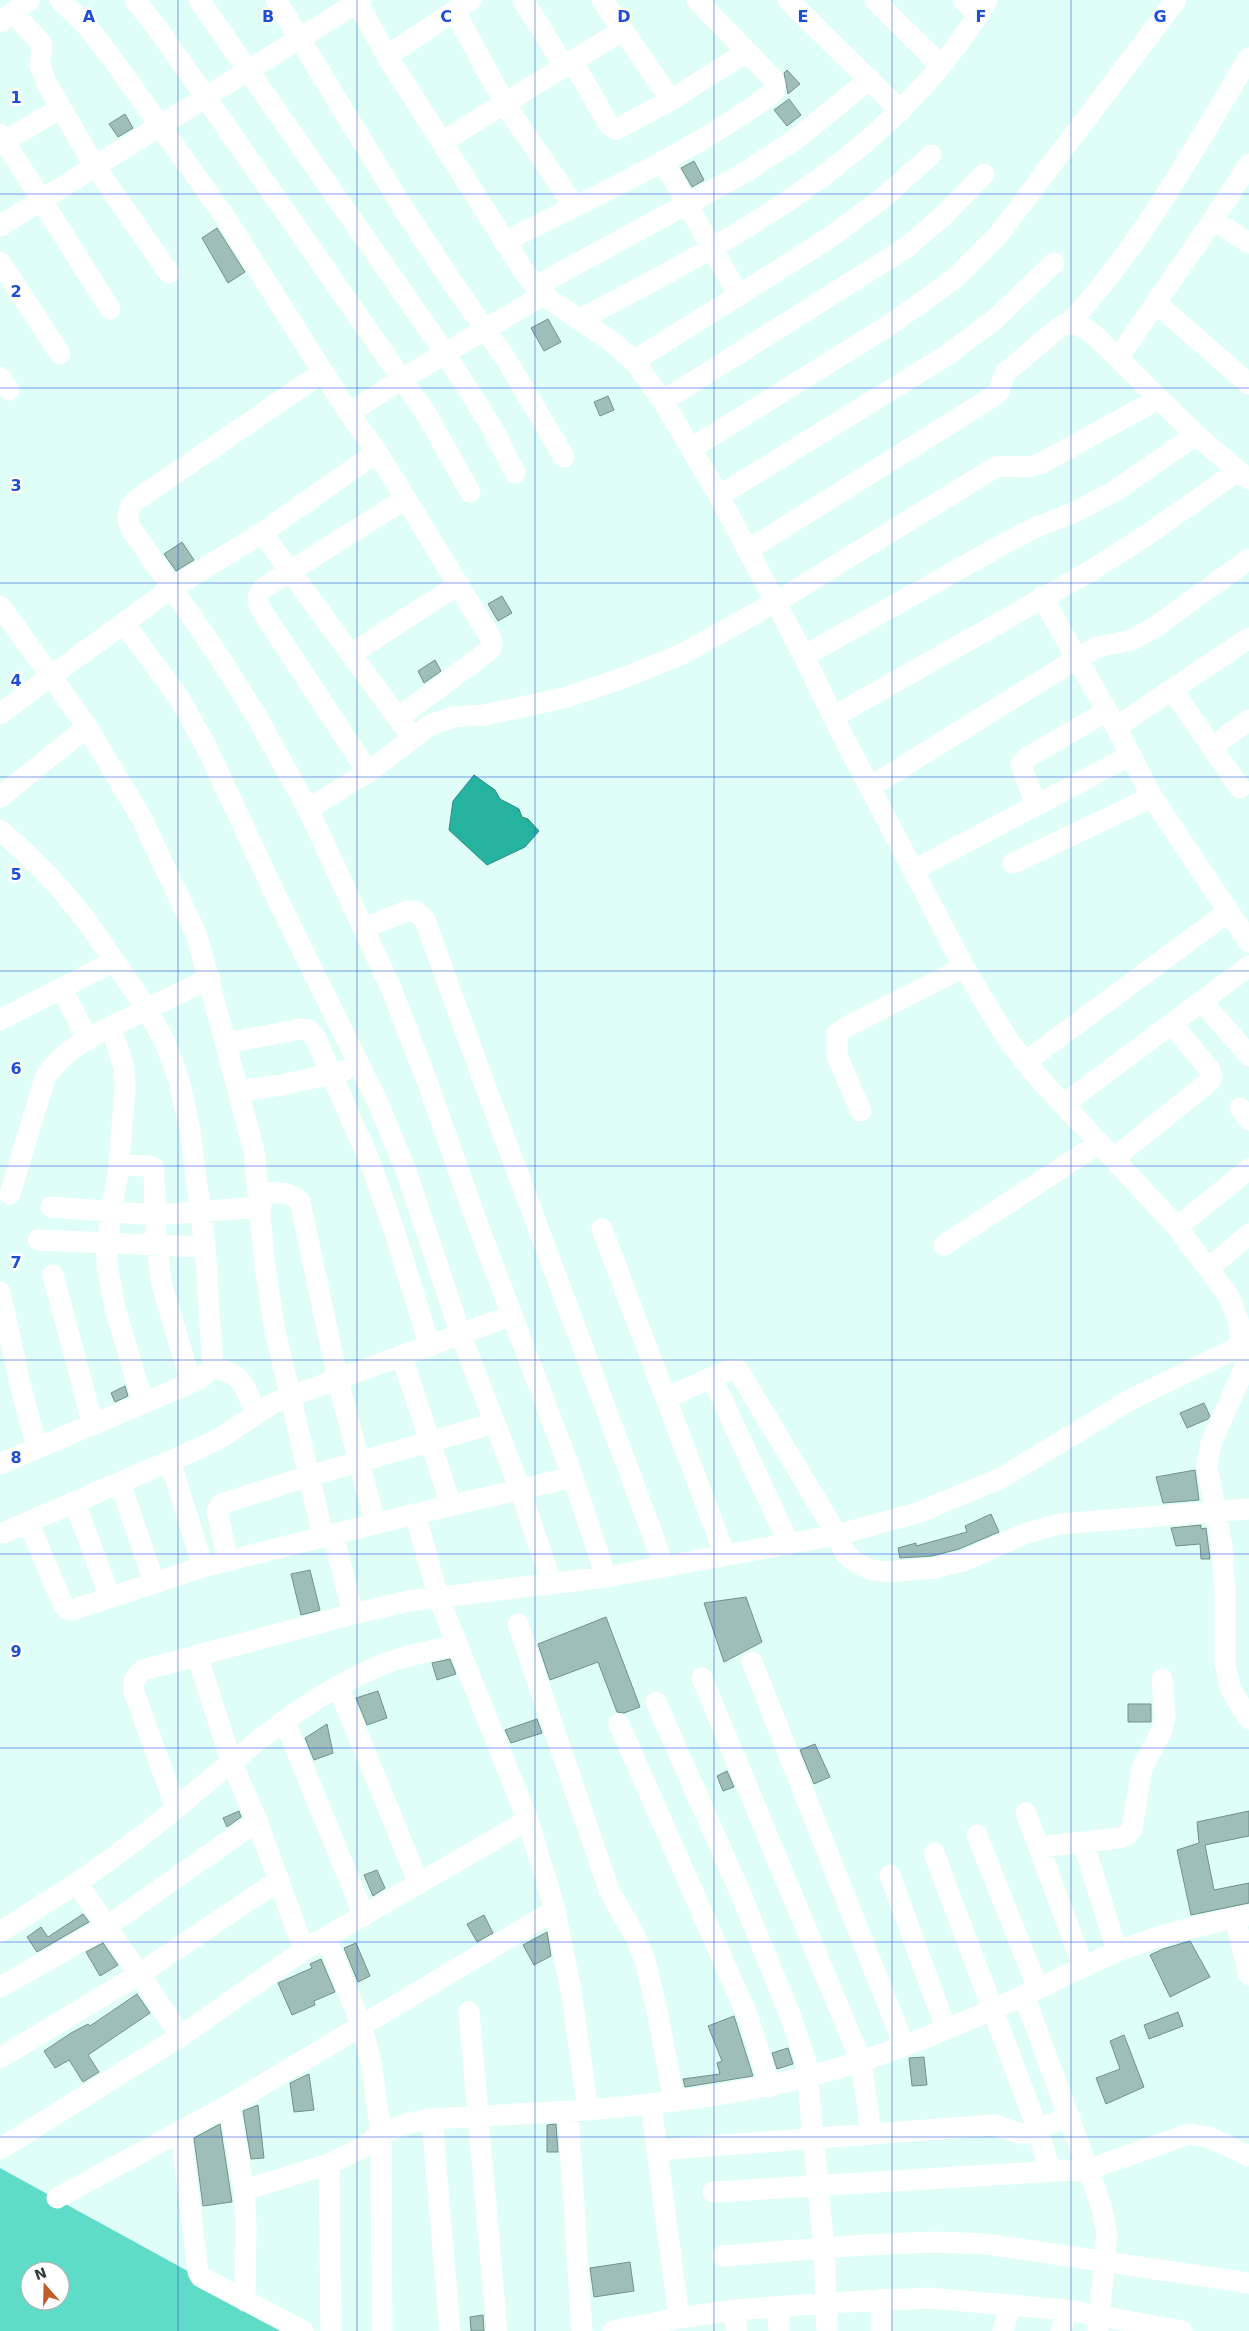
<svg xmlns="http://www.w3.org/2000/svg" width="1249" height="2331" font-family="'DejaVu Sans',sans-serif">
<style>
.green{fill:#5fdcc7;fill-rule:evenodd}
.water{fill:#25b29e;stroke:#298f80}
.building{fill:#9fbeb7;stroke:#73918a}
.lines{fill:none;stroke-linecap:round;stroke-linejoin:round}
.minor{stroke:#fff;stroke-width:21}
.grid{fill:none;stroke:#1d4ed8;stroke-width:1;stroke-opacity:0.55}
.grid-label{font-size:16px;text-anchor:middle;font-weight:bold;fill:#1d4ed8;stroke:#fff;stroke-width:5;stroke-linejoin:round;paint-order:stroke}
</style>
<rect width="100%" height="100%" fill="#defef7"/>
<path class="green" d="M 0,2168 L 297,2331 L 0,2331 ZM 30,2271 L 60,2271 L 60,2301 L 30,2301 Z"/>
<path class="water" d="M 474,775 L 495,790 L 500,799 L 519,809 L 522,817 L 528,819 L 539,831 L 525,847 L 487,865 L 449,830 L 453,801 Z"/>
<path class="building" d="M 787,70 L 800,84 L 788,94 L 784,73 Z
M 789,99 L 801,115 L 787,126 L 774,110 Z
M 125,114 L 133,128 L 118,137 L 109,124 Z
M 694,161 L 704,180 L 692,187 L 681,168 Z
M 217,228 L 245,272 L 228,283 L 202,238 Z
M 548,319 L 561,342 L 544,351 L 531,328 Z
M 608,396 L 614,410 L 600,416 L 594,402 Z
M 182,542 L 194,560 L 176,571 L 164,554 Z
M 502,596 L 512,613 L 498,621 L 488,604 Z
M 435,660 L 441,671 L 424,683 L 418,671 Z
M 125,1386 L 128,1396 L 115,1402 L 111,1393 Z
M 1204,1403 L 1210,1416 L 1208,1419 L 1187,1428 L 1180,1413 Z
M 1195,1470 L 1199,1500 L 1163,1503 L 1156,1477 Z
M 991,1514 L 999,1532 L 959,1549 L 932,1556 L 900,1558 L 898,1548 L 916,1543 L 916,1546 L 967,1532 L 965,1526 Z
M 1201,1525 L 1201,1529 L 1206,1528 L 1210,1559 L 1201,1559 L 1200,1544 L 1176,1546 L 1171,1528 Z
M 310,1570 L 320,1610 L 301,1615 L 291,1574 Z
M 746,1597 L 762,1642 L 724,1662 L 704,1603 Z
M 606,1617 L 640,1707 L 624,1713 L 617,1712 L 598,1662 L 550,1680 L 538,1644 Z
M 450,1659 L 456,1674 L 437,1680 L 432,1663 Z
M 378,1691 L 387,1718 L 367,1725 L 356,1698 Z
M 1128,1704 L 1151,1704 L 1151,1722 L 1128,1722 Z
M 537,1719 L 542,1733 L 511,1743 L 505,1730 Z
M 327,1724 L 333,1753 L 314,1760 L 305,1738 Z
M 815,1744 L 830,1777 L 814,1784 L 800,1750 Z
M 727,1771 L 734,1787 L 723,1791 L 717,1776 Z
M 239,1811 L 241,1817 L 227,1827 L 223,1818 Z
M 1249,1811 L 1249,1836 L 1205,1845 L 1214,1890 L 1249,1883 L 1249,1903 L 1191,1915 L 1177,1850 L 1199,1843 L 1197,1822 Z
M 377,1870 L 385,1888 L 373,1896 L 364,1875 Z
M 83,1914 L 89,1922 L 37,1952 L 27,1937 L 41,1927 L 48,1937 Z
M 484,1915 L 493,1933 L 477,1942 L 467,1924 Z
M 547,1932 L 551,1956 L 534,1965 L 523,1945 Z
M 1190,1941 L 1210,1977 L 1170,1997 L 1150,1955 L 1163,1949 Z
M 103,1943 L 118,1965 L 100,1976 L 86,1952 Z
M 356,1943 L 370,1976 L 358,1982 L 344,1948 Z
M 321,1959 L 335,1992 L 314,2001 L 315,2005 L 292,2015 L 278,1983 L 312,1968 L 310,1964 Z
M 137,1994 L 150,2013 L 88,2055 L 99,2072 L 83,2082 L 69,2060 L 55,2068 L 44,2051 L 71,2033 L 88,2024 L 90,2026 Z
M 1178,2012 L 1183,2026 L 1149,2039 L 1144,2025 Z
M 734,2016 L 753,2076 L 685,2087 L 683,2079 L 720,2074 L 717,2063 L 722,2061 L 708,2026 Z
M 1124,2035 L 1144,2087 L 1106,2104 L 1096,2078 L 1120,2069 L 1110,2041 Z
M 788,2048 L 793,2064 L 777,2069 L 772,2053 Z
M 924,2057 L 927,2085 L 912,2086 L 909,2058 Z
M 309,2074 L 314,2110 L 294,2112 L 290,2083 Z
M 258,2105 L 264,2158 L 251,2159 L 243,2111 Z
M 220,2124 L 232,2202 L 203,2206 L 194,2138 Z
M 556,2124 L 558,2152 L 547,2152 L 547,2125 Z
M 630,2262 L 634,2291 L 594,2297 L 590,2268 Z
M 483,2315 L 484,2331 L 471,2331 L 470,2317 Z"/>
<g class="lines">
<path class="minor" d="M 60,0 L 87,26 L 116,64 L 223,214 L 349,413 L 402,379 L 543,295
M 135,0 L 160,32 L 402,379 L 427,415 L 470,492
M 199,0 L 445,353 L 491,426 L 515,473
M 276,0 L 405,211 L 452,282 L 506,359 L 564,457
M 356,0 L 387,56 L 525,273 L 543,295 L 610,340 L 634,361 L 663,401 L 719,496 L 804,656 L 833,717 L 964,967 L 989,1009 L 1011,1044 L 1036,1075 L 1177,1227 L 1228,1295 L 1238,1319 L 1245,1367 L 1211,1443 L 1207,1466 L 1222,1546 L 1225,1593 L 1225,1663 L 1230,1688 L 1249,1719
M 523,0 L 565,67
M 602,0 L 671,100
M 788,0 L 901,111
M 875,0 L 941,66
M 963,0 L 978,15
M 455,12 L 505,104 L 574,206
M 13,13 L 42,44 L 40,65 L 46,82 L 94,165 L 169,273
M 0,22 L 30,0
M 387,56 L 471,0
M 573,62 L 609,125 L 617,129 L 671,100 L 746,52
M 0,134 L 110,309
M 442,142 L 623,30
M 0,144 L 61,108
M 663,161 L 739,296
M 1213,220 L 1249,243
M 0,226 L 361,0
M 504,242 C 595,196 692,153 774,92 L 775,84 L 773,79 L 697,0
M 0,262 L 60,354
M 536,286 L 744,173 L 796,139 L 870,79
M 1156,303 L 1249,384
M 579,320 C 732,240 897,154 987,0
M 1070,322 C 1143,244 1194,148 1249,58
M 634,361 L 826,240 L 883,198 L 931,155
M 323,372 L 135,501 C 128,510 126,515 130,527 L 222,661 L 258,719 L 308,809 L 368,772 L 430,725 L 453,717 L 484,715 L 564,698 L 626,677 L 684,653 L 776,602 L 996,467 C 1011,464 1024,470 1040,464 L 1158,399
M 0,377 L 9,390
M 663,401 L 907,247 L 944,215 L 984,174
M 349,413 L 377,452 L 492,640 L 491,649 L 398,718
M 692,448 L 891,324 L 954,279 L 999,234 L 1176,0
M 1248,479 L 1196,435 L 1118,358 L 1213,220 L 1249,164
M 719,496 L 944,357 L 994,320 L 1054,263
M 262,533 L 406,729
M 748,550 L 994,396 L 999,391 L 1005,373 L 1061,326 C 1082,316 1102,344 1118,358
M 1042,597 L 1116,727 L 1152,797 L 1249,942
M 0,606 L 51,676 L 172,588 L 262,533 L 377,452
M 124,623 L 179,698 L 206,746 L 274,892 L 378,1103 L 405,1168 L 461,1335 L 520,1489 L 551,1583
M 351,654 L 459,584
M 804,656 L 1000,546 L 1037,527 L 1073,513 L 1113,492 L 1196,435
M 1172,689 L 1240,788
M 0,714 L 51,676 L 87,727 L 142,819 L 197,936 L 254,1151 L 265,1267 L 275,1331 L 323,1536
M 833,717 L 1087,573 L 1144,537 L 1238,471
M 1116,727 L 1249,638
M 1212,747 L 1249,720
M 368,772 L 262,611 C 257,602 256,597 262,589 L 405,499
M 870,787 L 1078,658 L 1097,647 L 1132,640 L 1155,627 L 1249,559
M 0,797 L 87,727
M 1036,805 L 1021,765 L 1025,759 L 1107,711
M 308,809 L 391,988 L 427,1081 L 475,1217 L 573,1477 L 606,1577
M 0,830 C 49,872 79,907 114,961
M 1013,863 L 1152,797
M 914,870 L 1131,755
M 364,928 L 407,911 L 415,911 L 425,920 C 502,1136 585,1350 664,1566
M 62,989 L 88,1040
M 1202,1001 L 1249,1056
M 0,1020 L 114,961 L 147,1009 L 210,978
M 111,1028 L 124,1067 L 125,1089 L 119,1165 L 107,1242 L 107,1266 L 115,1308 L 143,1403
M 227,1043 L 300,1029 L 309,1030 L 316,1039 L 370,1162 L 394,1230 L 430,1347
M 1025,1062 L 1228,912
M 239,1091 L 282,1085 L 344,1071
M 1064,1104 L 1249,966
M 1240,1108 L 1249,1120
M 861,1111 L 837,1056 L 837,1034 L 846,1027 L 964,967
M 1113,1159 L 1210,1081 L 1212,1076 L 1210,1070 L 1172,1024
M 119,1165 L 148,1166 L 154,1168 L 156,1244 L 162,1285 L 191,1383
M 259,1193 C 274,1193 290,1190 300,1202 L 338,1380 L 375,1523
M 51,1207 L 155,1215 L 261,1207
M 1177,1227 L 1249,1169
M 602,1229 L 725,1555
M 38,1240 L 205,1247
M 944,1245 L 1098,1144
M 1209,1268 L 1249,1234
M 53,1275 L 93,1425
M 0,1292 L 20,1384 L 37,1448
M 402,1357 L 451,1505
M 213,1367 C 243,1374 245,1386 255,1413
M 712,1378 L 789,1544
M 666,1398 L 726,1371 L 738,1370 L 837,1535 L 845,1553 L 854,1561 L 868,1569 L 887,1572 L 934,1568 L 963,1561 L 1027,1533 L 1059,1524 L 1249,1509
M 170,1461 L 203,1567
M 0,1464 L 200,1379 L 213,1367 L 205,1247 L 190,1130 L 179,1080 L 165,1042 L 147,1009 C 112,1027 66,1043 45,1078 L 10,1194
M 120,1483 L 154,1582
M 75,1503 L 110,1597
M 415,1514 L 573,1477
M 28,1522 L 63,1604 L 67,1609 L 72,1610 L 203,1567 L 415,1514 L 439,1599 L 528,1820 L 555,1910 L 571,1991 L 588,2110 C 681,2102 773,2090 862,2061 C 921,2041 980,2016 1036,1990 C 1067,1975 1097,1959 1129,1947 C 1168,1932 1208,1924 1249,1915
M 3,1533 L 200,1448 L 222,1437 L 273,1403 L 512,1315
M 333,1534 L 353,1614
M 228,1561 L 217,1511 L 221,1504 L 309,1476 L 495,1423
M 518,1624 L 609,1890 L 636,1938 L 645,1960 L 658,2015 L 674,2101
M 458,1645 C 433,1650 408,1655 384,1664 C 304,1696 234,1760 168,1815 C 139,1839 108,1861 77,1883 L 181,2036 L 304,1950 L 528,1820
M 197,1655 L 231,1761 L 257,1821 L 304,1950
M 752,1662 L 904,2045
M 702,1678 L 861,2061 L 871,2133
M 338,1686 L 419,1884
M 656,1702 L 740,1892 L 791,2017 L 806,2062 L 824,2248 L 827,2331
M 285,1722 L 364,1916
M 619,1724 L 748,2017 L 770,2087
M 176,1808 L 134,1692 C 132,1682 135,1677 143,1670 L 353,1614 L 409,1601 L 606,1577 L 837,1535 L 920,1512 L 1001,1478 L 1130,1400 L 1249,1342
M 1026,1813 L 1083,1966
M 977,1835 L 1038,1989
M 1083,1842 L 1117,1951
M 1039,1847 L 1119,1838 L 1127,1835 L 1132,1829 L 1142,1768 L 1162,1730 L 1165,1716 L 1162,1679
M 934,1853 L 1038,2130 L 1050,2172
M 890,1875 L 946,2029
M 1235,1918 L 1249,1975
M 0,1932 L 77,1883
M 326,1938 L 362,2026 L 371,2063 L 381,2134 L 382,2331
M 0,1987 L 106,1927 L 257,1821
M 1024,1995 L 1101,2205 L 1107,2233 L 1098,2331
M 469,2012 L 497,2331
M 0,2058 L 138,1975 L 279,1880
M 229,2105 L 244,2190 L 329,2164 L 360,2149 L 381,2134 L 408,2123 L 432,2119 L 588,2110
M 651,2105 L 679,2318
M 568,2113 L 582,2331
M 432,2119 L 450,2331
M 181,2131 L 198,2272 L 201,2277 L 303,2331
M 0,2149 L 181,2036
M 657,2150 L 994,2125 L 1022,2134 L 1070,2117
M 329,2164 L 331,2331
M 244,2190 L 246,2225 L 245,2301
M 713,2192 L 1090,2169 L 1189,2134 L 1211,2138 L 1249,2156
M 57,2198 L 229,2105 L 555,1910
M 722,2256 L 864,2245 L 935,2242 L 986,2244 L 1249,2283
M 882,2299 L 882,2331
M 778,2307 L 779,2331
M 735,2310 L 737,2331
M 613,2331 L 679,2318 L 735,2310 L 825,2303 L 928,2298 L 1067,2310 L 1182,2331
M 1003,2331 L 1010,2305
M 1061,2331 L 1067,2310"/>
</g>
<path class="grid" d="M 178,0 L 178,2331M 357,0 L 357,2331M 535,0 L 535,2331M 714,0 L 714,2331M 892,0 L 892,2331M 1071,0 L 1071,2331M 0,194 L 1249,194M 0,388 L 1249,388M 0,583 L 1249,583M 0,777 L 1249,777M 0,971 L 1249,971M 0,1166 L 1249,1166M 0,1360 L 1249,1360M 0,1554 L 1249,1554M 0,1748 L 1249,1748M 0,1942 L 1249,1942M 0,2137 L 1249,2137"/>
<g class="grid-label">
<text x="89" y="22">A</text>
<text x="268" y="22">B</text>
<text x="446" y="22">C</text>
<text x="624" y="22">D</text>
<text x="803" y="22">E</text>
<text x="981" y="22">F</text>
<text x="1160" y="22">G</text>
<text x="16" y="103">1</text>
<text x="16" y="297">2</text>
<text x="16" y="491">3</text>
<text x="16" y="686">4</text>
<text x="16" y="880">5</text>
<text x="16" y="1074">6</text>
<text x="16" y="1268">7</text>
<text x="16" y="1463">8</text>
<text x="16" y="1657">9</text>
</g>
<g transform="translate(45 2286) rotate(340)"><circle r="24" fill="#ffffff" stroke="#adb2b1"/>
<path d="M0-4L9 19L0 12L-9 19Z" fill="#c15d27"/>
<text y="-8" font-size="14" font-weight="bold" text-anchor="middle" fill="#313e3b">N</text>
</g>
</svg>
